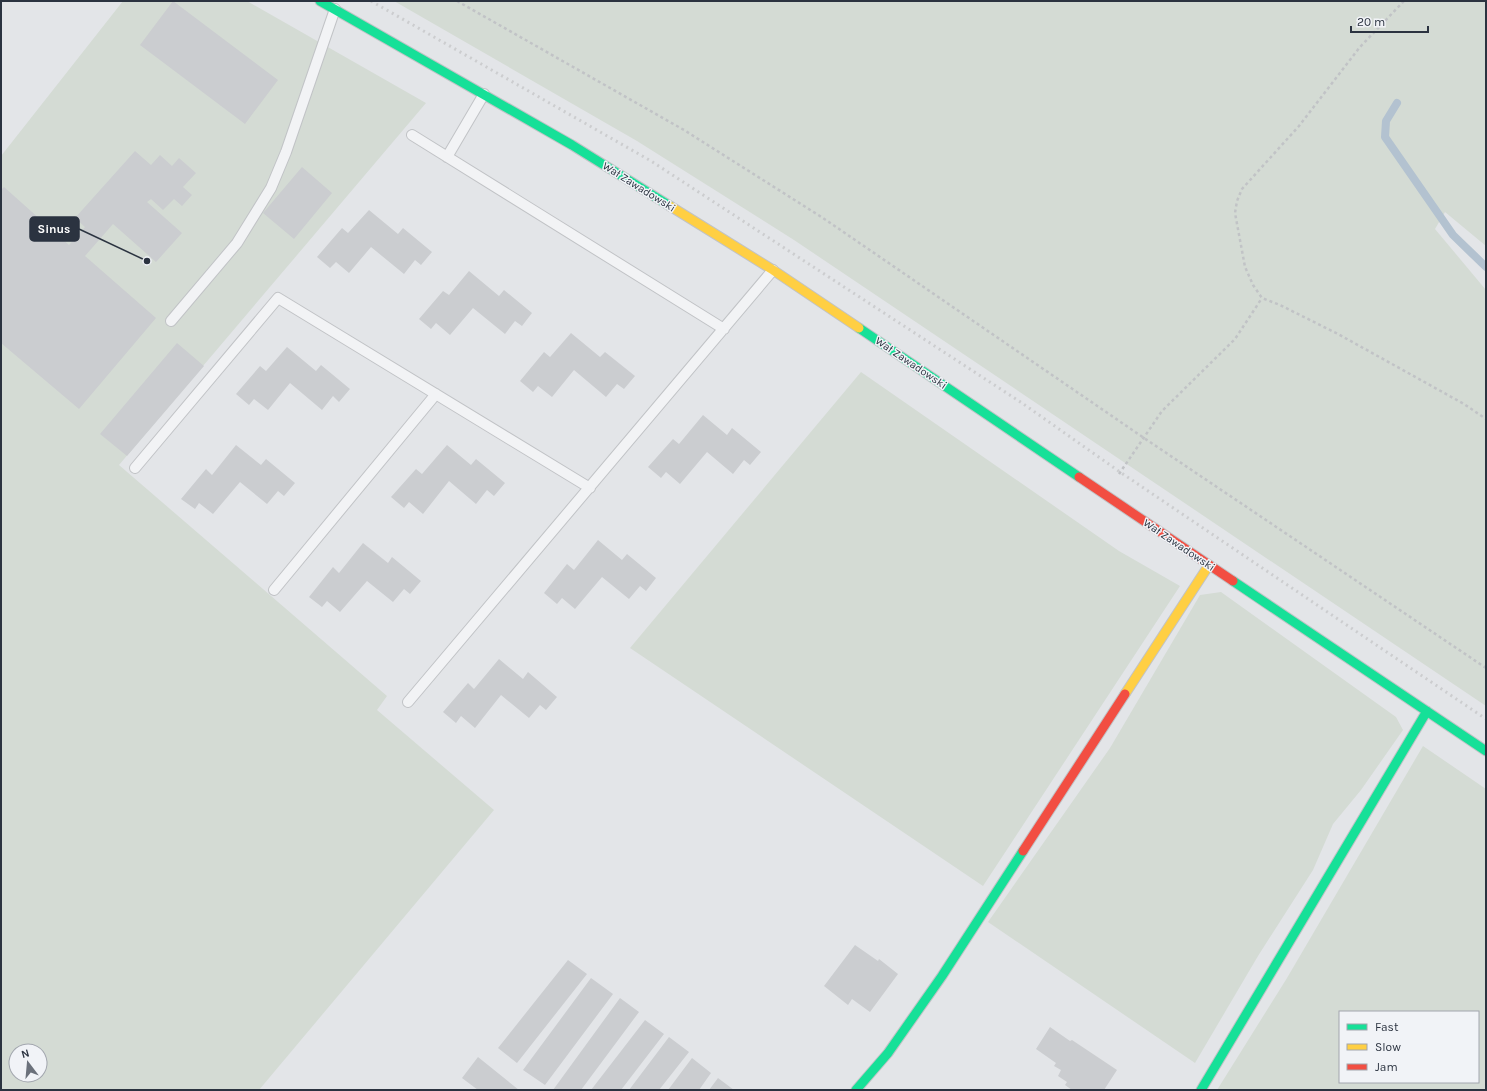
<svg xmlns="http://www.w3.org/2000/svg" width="1487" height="1091" font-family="Karla,sans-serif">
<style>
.green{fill:#d4dbd4;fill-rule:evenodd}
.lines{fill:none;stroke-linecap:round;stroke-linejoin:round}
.stream{stroke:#b3c2d0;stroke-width:8}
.building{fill:#cbcdd0}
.lane-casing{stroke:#c1c3c6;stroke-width:12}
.fast-casing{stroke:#c1c3c6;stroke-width:11}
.slow-casing{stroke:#c1c3c6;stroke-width:11}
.jam-casing{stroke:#c1c3c6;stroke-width:11}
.path{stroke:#c1c3c6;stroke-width:2.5;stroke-dasharray:3 3;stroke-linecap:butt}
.lane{stroke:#f2f3f5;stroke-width:10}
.fast{stroke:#16e098;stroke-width:9}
.slow{stroke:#ffcf43;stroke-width:9}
.jam{stroke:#f24e42;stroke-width:9}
.rail{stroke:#cccdcf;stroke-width:3;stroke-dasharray:2 4;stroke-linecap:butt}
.labels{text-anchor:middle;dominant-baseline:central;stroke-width:3;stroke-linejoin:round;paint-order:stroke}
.street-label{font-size:11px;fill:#2b3340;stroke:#f1f3f7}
.leader{fill:none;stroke:#2b3340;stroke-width:1.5}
.callout-dot{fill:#2b3340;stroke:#f1f3f7;stroke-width:1.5}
.callout{fill:#2b3340;stroke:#2b3340;stroke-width:1.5}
.callout-label{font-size:12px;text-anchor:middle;font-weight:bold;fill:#fff}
</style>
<rect width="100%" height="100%" fill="#e3e5e8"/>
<path class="green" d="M 123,1 L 247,1 L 426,103 L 119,465 L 387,696 L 377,710 L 494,810 L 259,1090 L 1,1090 L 1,156 ZM 16,1051 L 40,1051 L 40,1075 L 16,1075 Z
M 394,1 L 1486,1 L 1486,246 L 1445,212 L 1435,229 L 1486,290 L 1486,706 L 794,240 L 637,141 Z
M 861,372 L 1119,551 L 1180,586 L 983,886 L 630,648 Z
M 1221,592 L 1396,717 L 1403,730 L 1361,790 L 1333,824 L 1313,870 L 1258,956 L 1195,1063 L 988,922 L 1110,748 L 1200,595 Z
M 1423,746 L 1486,789 L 1486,1090 L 1217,1090 L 1287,978 ZM 1340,1012 L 1478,1012 L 1478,1082 L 1340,1082 Z"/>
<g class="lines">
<path class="stream" d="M 1397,103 L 1386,121 L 1385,137 L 1453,235 L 1486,267"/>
</g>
<path class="building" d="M 173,1 L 278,80 L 245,124 L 140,45 Z
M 135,151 L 151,165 L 160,155 L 172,166 L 179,158 L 196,173 L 183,187 L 192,195 L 182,206 L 174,199 L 163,210 L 151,199 L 147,202 L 182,233 L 156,262 L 113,224 L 85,256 L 156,318 L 79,409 L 1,343 L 1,190 L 4,187 L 69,245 L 85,227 L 75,218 Z
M 302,167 L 332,193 L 294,239 L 263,213 Z
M 369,210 L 398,234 L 403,228 L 432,252 L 421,265 L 415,260 L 404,274 L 371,247 L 349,273 L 336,262 L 330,268 L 317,257 L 342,228 L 348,233 Z
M 469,271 L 499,296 L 504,290 L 532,313 L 522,326 L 515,321 L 505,334 L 473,308 L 450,335 L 436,323 L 431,329 L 419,319 L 443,291 L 449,295 Z
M 571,333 L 600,357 L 605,352 L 635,376 L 624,389 L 617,384 L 606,397 L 574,370 L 552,397 L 538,386 L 533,392 L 520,381 L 544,352 L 550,357 Z
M 177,343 L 204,366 L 127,456 L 100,434 Z
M 287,347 L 316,371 L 321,365 L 350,389 L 339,402 L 333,396 L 322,410 L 290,383 L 268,410 L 254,399 L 249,405 L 236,394 L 260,366 L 266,371 Z
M 703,415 L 727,435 L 732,428 L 761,452 L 750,465 L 744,460 L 733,474 L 707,452 L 680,484 L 666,472 L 661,478 L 648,467 L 673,439 L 679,444 Z
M 236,445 L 261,465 L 266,459 L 295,483 L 284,496 L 278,491 L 267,504 L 240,482 L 213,514 L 199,503 L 195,509 L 181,499 L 206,469 L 212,475 Z
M 447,445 L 471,465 L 476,459 L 505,483 L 494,496 L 487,490 L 476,504 L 449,481 L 423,514 L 409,502 L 404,508 L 391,497 L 416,469 L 422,474 Z
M 598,540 L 622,560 L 627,554 L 656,578 L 646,591 L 640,586 L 629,599 L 602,577 L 575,609 L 562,598 L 557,604 L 544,593 L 567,564 L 574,570 Z
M 363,543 L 388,563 L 392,557 L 421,581 L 410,594 L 404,589 L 393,602 L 367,581 L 340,612 L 327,601 L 322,607 L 309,597 L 333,567 L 339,573 Z
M 499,659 L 523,679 L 528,672 L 557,697 L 546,710 L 540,705 L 529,718 L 501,695 L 475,728 L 461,716 L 456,723 L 443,712 L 468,683 L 474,689 Z
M 855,945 L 878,961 L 879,959 L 898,974 L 870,1012 L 852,999 L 848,1005 L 824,986 Z
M 568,960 L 587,974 L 517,1063 L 498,1048 Z
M 591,978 L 613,994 L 545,1085 L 523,1070 Z
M 620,998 L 639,1012 L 581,1090 L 553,1090 Z
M 645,1020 L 664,1034 L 621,1090 L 591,1090 Z
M 1050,1027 L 1070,1041 L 1072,1040 L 1117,1070 L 1104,1090 L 1072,1090 L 1065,1085 L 1067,1082 L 1058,1076 L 1061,1070 L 1054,1066 L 1056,1063 L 1036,1049 Z
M 669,1037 L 689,1052 L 659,1090 L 629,1090 Z
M 478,1057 L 519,1090 L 478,1090 L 462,1078 Z
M 692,1058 L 711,1073 L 699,1090 L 668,1090 Z
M 718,1078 L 734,1090 L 709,1090 Z"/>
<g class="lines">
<g class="lane-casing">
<path id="lane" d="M 412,135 L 724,329
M 447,157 L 484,94
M 171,321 L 237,243 L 271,188 L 286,152 L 335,9
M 135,468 L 278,298 L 590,488
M 274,590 L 436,394
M 408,702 L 773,270"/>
</g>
<g class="fast-casing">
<path id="fast" d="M 320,1 L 572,145 L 670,206
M 859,328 L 1079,477
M 1233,581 L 1486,751
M 856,1090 L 888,1053 L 942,976 L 1023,851
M 1201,1090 L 1427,711"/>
</g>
<g class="slow-casing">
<path id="slow" d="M 670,206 L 773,270 L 859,328
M 1125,694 L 1209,565"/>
</g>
<g class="jam-casing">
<path id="jam" d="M 1079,477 L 1233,581
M 1023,851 L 1125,694"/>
</g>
<path class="path" d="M 457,1 L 684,130 L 823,218 L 1144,438 L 1486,668
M 1404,1 L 1360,47 L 1299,126 L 1242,189 L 1237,201 L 1235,213 L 1245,267 L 1253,285 L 1262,298 L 1280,305 L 1338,334 L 1464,404 L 1486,419
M 1119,474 L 1162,411 L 1235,339 L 1262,298"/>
<use href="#lane" class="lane"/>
<use href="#fast" class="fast"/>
<use href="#slow" class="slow"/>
<use href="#jam" class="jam"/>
<path class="rail" d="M 371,1 L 651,161 L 1022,403 L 1120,472 L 1486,719"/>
</g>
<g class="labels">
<g class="street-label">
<text transform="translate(639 187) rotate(32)">Wał Zawadowski</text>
<text transform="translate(911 363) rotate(34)">Wał Zawadowski</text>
<text transform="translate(1179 545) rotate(34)">Wał Zawadowski</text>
</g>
</g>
<path class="leader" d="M147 261L79 229"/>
<circle class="callout-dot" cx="147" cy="261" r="4"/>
<rect class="callout" x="30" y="217" width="49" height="24" rx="4"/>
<g class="callout-label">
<text x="54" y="233">Sinus</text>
</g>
<rect width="1487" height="1091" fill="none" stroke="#2b3340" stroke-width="4"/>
<rect x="1339" y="1011" width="140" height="72" fill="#f1f3f7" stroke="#a2a6ae"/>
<rect x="1347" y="1024" width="20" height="6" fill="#16e098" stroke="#a2a6ae"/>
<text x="1375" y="1031" font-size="12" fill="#2b3340">Fast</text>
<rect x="1347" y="1044" width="20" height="6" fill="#ffcf43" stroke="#a2a6ae"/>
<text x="1375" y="1051" font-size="12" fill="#2b3340">Slow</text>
<rect x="1347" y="1064" width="20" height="6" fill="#f24e42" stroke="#a2a6ae"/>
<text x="1375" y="1071" font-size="12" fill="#2b3340">Jam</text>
<g transform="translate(28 1063) rotate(344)"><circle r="19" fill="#f1f3f7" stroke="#a2a6ae"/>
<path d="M0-3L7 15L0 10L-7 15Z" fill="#6b717b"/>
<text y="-6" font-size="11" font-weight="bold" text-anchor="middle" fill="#2b3340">N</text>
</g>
<path d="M1351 26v6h77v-6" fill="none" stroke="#2b3340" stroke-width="2"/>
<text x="1357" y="26" font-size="12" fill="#2b3340" stroke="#f1f3f7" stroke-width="3" paint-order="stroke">20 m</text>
</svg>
